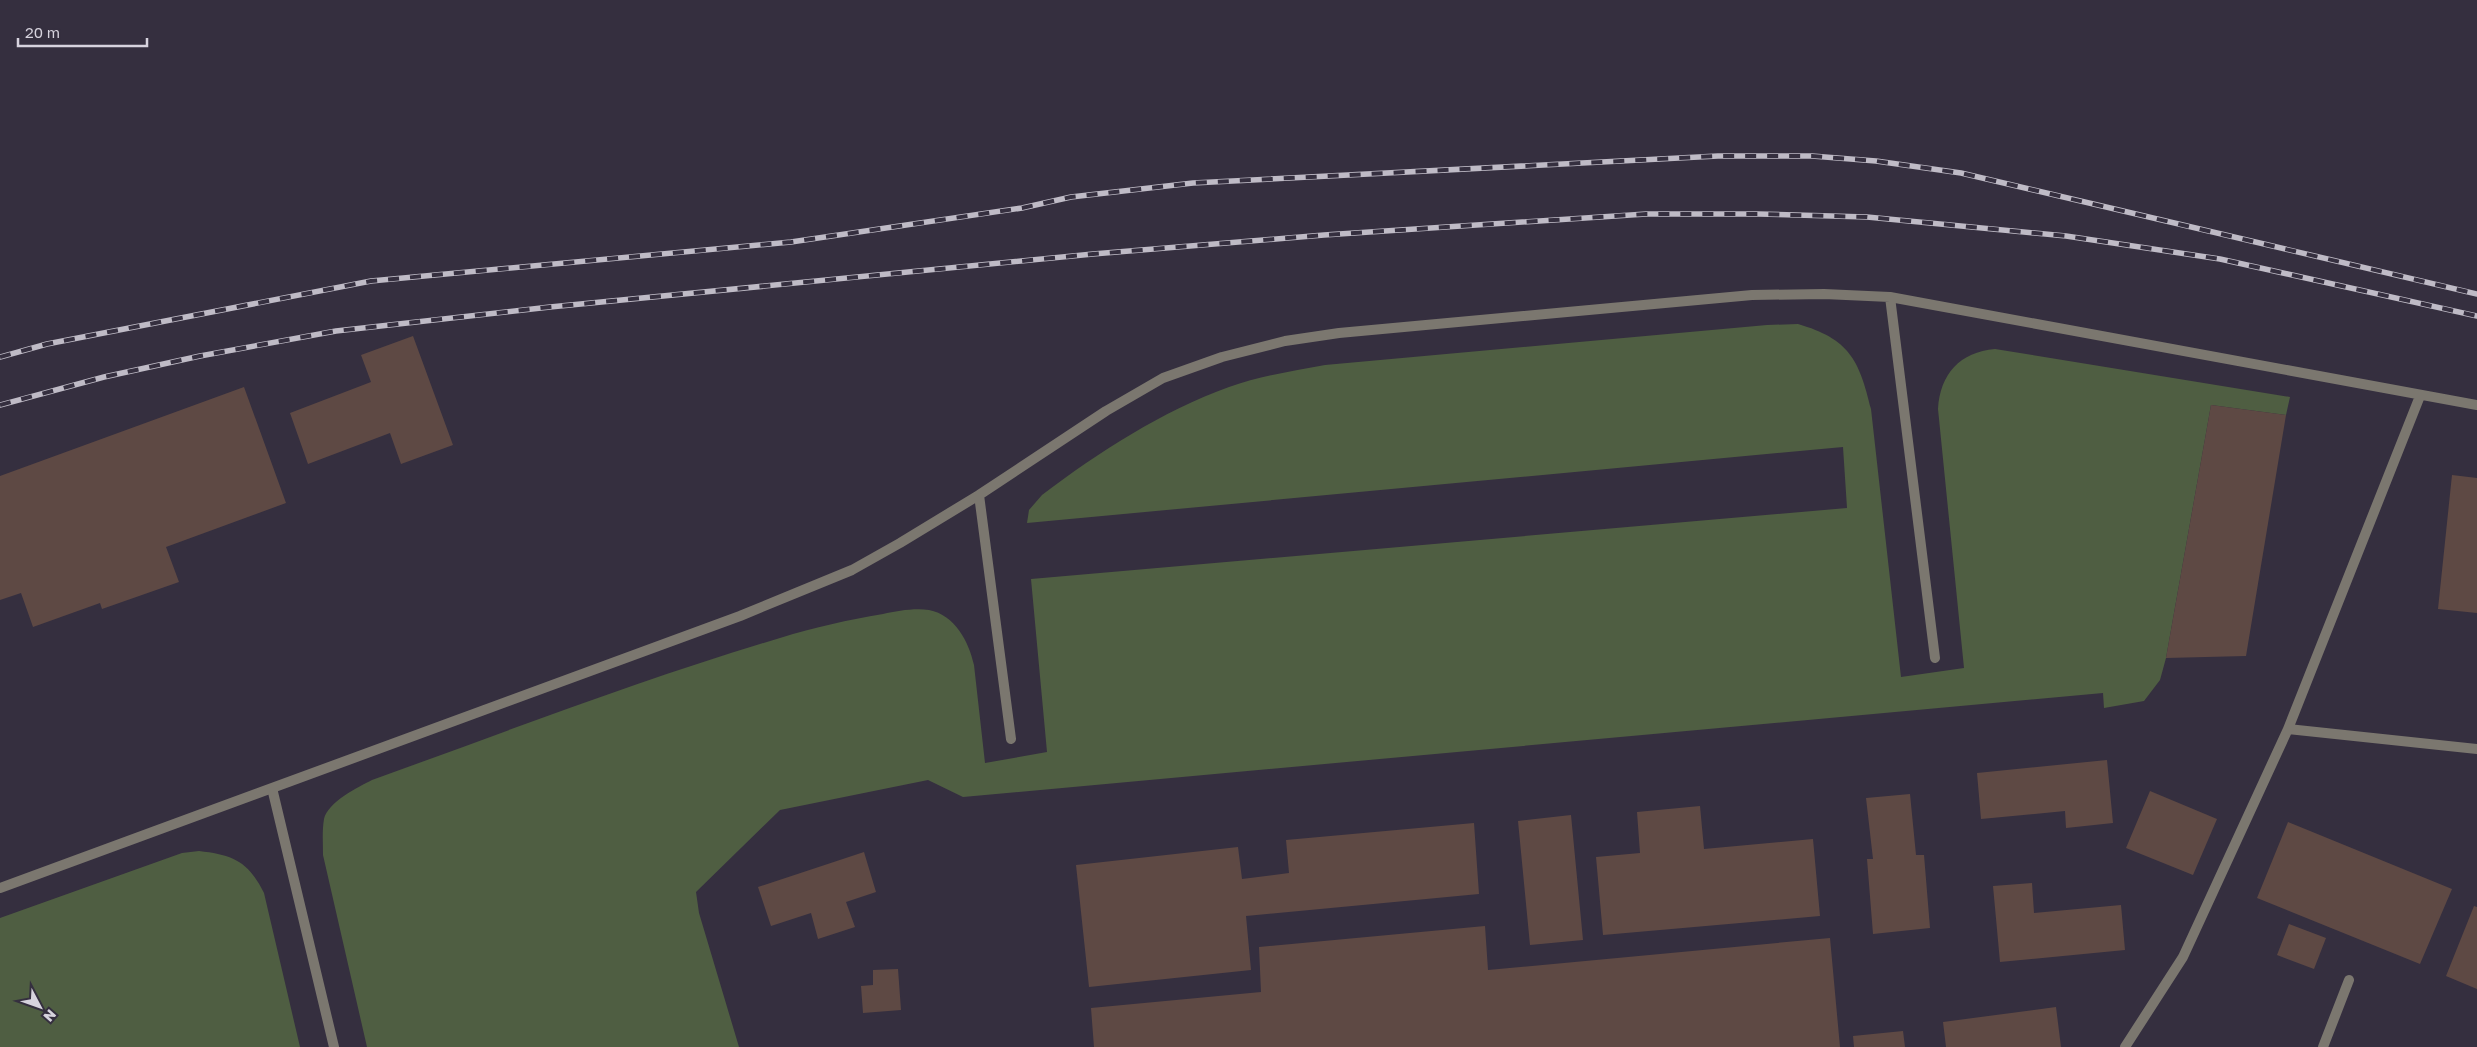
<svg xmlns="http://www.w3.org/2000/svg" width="2477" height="1047" font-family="'Golos Text',sans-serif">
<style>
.green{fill:#4f5e42}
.building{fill:#5e4944}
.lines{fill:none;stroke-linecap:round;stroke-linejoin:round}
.lane{stroke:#7b776f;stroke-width:10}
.rail-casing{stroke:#bfbbc6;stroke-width:5.5}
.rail{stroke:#352f3f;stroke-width:4;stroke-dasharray:11;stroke-linecap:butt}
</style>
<rect width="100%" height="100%" fill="#352f3f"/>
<path class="green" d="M 1798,324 C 1849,339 1859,359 1871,409 L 1901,677 L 1964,668 L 1938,409 C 1940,374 1960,352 1995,349 L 2290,397 L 2286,415 L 2211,405 L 2166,658 L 2160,680 L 2144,701 L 2104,708 L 2103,693 L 963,797 L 928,780 L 780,810 L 696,892 L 699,913 L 739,1047 L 367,1047 L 323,855 C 323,843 322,831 324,819 C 328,802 358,787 372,780 C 508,731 642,679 780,638 C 815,627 848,620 883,614 C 897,611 914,608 929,610 C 955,615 969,642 974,665 L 985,763 L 1047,752 L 1031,579 L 1847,508 L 1843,447 L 1027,523 L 1029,510 L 1042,495 C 1099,452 1162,411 1229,387 C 1260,376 1293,371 1325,365 L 1767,325 Z
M 199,851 C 233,855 248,861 264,893 L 300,1047 L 0,1047 L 0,918 L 182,853 Z"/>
<path class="building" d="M 413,336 L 453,445 L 401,464 L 390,433 L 308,464 L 290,413 L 371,382 L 361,355 Z
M 244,387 L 286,503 L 166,547 L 179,582 L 102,609 L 100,603 L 33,627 L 21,593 L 0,600 L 0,476 Z
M 2211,405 L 2286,415 L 2246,656 L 2166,658 Z
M 2452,475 L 2477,478 L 2477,613 L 2438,609 Z
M 2107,760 L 2113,823 L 2066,828 L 2065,811 L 1981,819 L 1977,773 Z
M 2150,791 L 2217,819 L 2193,875 L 2126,848 Z
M 1910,794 L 1916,855 L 1924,855 L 1930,928 L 1873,934 L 1867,859 L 1873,859 L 1866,798 Z
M 1700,806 L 1704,849 L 1813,839 L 1820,916 L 1603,935 L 1596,857 L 1640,853 L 1637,812 Z
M 1571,815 L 1583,940 L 1530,945 L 1518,821 Z
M 2288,822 L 2452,889 L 2420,964 L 2257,898 Z
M 1474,823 L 1479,894 L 1246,916 L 1251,970 L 1089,987 L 1076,865 L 1238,847 L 1242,879 L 1289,873 L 1286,840 Z
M 864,852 L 876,892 L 846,902 L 855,927 L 818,939 L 811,913 L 771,926 L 758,887 Z
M 2032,883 L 2034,913 L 2121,905 L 2125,950 L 2000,962 L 1993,886 Z
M 2474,906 L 2477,907 L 2477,989 L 2446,976 Z
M 2289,924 L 2326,938 L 2314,969 L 2277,955 Z
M 1485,926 L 1488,970 L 1830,938 L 1840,1047 L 1094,1047 L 1091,1008 L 1261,992 L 1259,947 Z
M 898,969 L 901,1010 L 863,1013 L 861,986 L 873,985 L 873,970 Z
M 2056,1007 L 2061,1047 L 1946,1047 L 1943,1022 Z
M 1903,1031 L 1905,1047 L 1854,1047 L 1853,1036 Z"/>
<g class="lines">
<path class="lane" d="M 1890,297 L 1935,658
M 979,495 L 1011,739
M 2288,729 L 2477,749
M 272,788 L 334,1047
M 0,888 L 740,616 L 852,570 L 900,543 L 979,495 L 1106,411 L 1163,378 L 1222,357 L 1285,341 L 1339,333 L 1752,295 L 1824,294 L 1890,297 L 2477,405
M 2125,1047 L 2183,957 L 2288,729 L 2420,396
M 2323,1047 L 2349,980"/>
<g class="rail-casing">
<path id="rail" d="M 0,357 L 47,344 L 371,281 L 791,242 L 1022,208 L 1071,197 L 1193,183 L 1718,156 L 1812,156 L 1876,161 L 1961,173 L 2477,294
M 0,405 L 104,377 L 200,356 L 336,331 L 550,307 L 1093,254 L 1324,235 L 1646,214 L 1758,214 L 1867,217 L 2066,236 L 2220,259 L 2477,316"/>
</g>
<use href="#rail" class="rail"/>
</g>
<g transform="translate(40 1007) rotate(131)" stroke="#352f3f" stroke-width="4" paint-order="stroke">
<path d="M0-4L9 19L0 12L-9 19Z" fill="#d7d3de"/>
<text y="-8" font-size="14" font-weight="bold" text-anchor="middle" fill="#d7d3de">N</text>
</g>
<path d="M18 38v8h129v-8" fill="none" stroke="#d7d3de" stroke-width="2.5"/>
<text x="25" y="38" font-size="15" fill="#d7d3de" stroke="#352f3f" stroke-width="4" paint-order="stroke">20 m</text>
</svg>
